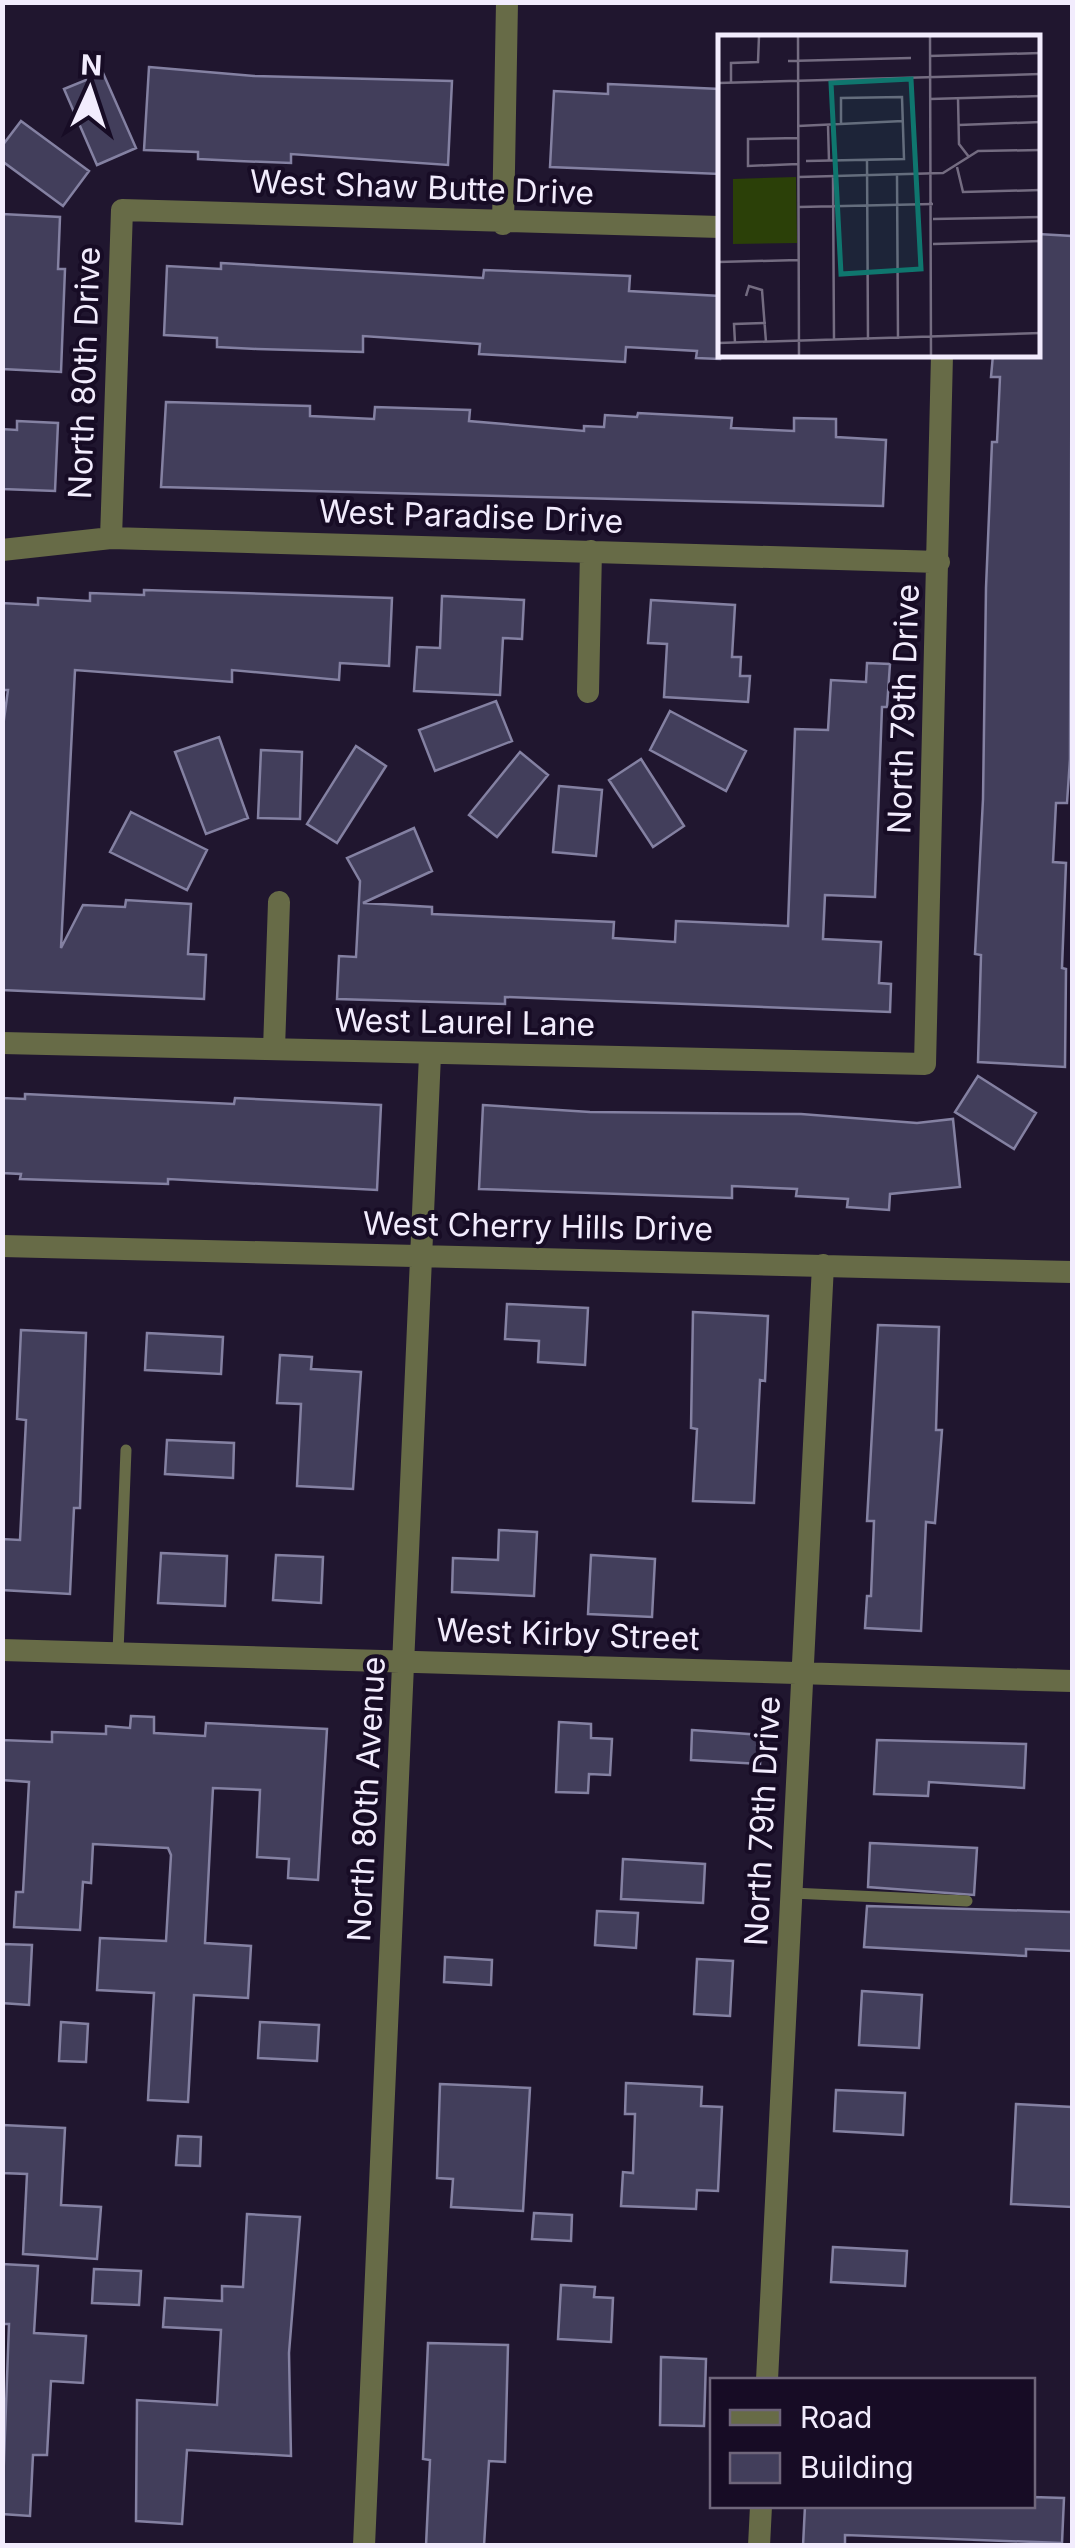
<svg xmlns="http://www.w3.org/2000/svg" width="1075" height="2548" font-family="Inter,sans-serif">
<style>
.building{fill:#423e5b;stroke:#8481a2;stroke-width:2.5}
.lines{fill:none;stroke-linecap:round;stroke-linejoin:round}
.lane{stroke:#676b47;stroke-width:11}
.street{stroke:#676b47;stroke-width:22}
.labels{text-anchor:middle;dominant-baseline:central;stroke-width:8;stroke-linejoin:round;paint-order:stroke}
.street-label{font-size:32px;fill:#f2ecfd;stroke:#170c25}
.inset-road{fill:none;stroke:#746c81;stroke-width:2.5}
.view{fill:#0f766e;fill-opacity:0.15;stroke:#0f766e;stroke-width:5}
.inset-edge{fill:none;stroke:#f2ecfd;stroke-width:5}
</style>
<rect width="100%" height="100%" fill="#20162f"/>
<path class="building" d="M 149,67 L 254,76 L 452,81 L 448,165 L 291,154 L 291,163 L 238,161 L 198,159 L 198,152 L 144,150 Z
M 103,73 L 136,148 L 97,165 L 64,89 Z
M 608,84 L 720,89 L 720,174 L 550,167 L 554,91 L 608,94 Z
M 21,121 L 89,171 L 63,206 L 2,161 L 2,146 Z
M 2,214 L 60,217 L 58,269 L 65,269 L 61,372 L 2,369 Z
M 1038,234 L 1072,236 L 1070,759 L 1067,803 L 1056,803 L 1053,862 L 1066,863 L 1062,968 L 1066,969 L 1065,1067 L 978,1062 L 981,955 L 975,954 L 983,799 L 986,588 L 992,442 L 997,442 L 1000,377 L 991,377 L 993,355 L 1038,355 Z
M 221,263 L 483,278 L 484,270 L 630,276 L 629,291 L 720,296 L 720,359 L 696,358 L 697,351 L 626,347 L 625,362 L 479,354 L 480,344 L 363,336 L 363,352 L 257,349 L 217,347 L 217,338 L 164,335 L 167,266 L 221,269 Z
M 166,402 L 310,406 L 310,416 L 374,419 L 375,407 L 470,410 L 469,421 L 584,431 L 584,426 L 604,427 L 605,415 L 637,417 L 638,413 L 732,418 L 731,428 L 794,431 L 794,418 L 836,419 L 836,437 L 886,440 L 883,506 L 161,487 Z
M 17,421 L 58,423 L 55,491 L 2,489 L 2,429 L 17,430 Z
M 144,590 L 392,598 L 389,666 L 340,663 L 339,680 L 232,670 L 232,682 L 75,670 L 61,948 L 83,905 L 125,907 L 126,900 L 191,904 L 188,954 L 206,955 L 204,999 L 2,990 L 2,734 L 8,690 L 2,690 L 2,603 L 38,605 L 38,598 L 90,601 L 90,593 L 144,595 Z
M 442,596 L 524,600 L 522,639 L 503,638 L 500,695 L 414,691 L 417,647 L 440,648 Z
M 651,600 L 735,605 L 732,657 L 741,657 L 740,676 L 750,676 L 748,702 L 664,697 L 667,644 L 648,643 Z
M 867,663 L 890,664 L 887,707 L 882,707 L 875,897 L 825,895 L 823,939 L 881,942 L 879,983 L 891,984 L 890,1012 L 505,997 L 505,1004 L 337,999 L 339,956 L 356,957 L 360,881 L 347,858 L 414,828 L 432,871 L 363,903 L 432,907 L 432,914 L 614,922 L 613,938 L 675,942 L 676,921 L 788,926 L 795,729 L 828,730 L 831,680 L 866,682 Z
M 496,701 L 512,741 L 435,771 L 419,730 Z
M 670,711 L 746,751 L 726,791 L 650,750 Z
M 219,737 L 248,818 L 206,834 L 175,752 Z
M 356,746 L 386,766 L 337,843 L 307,824 Z
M 261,750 L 302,752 L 300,819 L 258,818 Z
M 520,752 L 548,775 L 497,837 L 469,815 Z
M 641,759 L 684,826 L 653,847 L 609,780 Z
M 559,786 L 602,790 L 596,856 L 553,852 Z
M 131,812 L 207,850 L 187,890 L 110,852 Z
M 978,1076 L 1036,1113 L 1014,1149 L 955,1112 Z
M 25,1094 L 234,1104 L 235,1098 L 381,1105 L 377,1190 L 168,1179 L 168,1184 L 20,1179 L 21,1174 L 2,1173 L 2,1098 L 25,1099 Z
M 483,1105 L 590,1112 L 801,1114 L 917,1123 L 953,1119 L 960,1187 L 890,1194 L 889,1210 L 847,1207 L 848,1199 L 796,1196 L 797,1189 L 732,1186 L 732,1198 L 479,1189 Z
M 507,1304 L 588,1308 L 585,1365 L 538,1362 L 539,1341 L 505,1339 Z
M 693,1312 L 768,1316 L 765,1381 L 760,1380 L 754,1503 L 693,1501 L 697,1429 L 691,1428 Z
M 878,1325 L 939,1327 L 936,1430 L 942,1430 L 935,1523 L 926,1522 L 921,1631 L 865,1628 L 867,1596 L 871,1596 L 874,1521 L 867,1521 Z
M 21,1330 L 86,1333 L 80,1508 L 74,1508 L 70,1594 L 2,1590 L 2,1539 L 20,1540 L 26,1420 L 17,1419 Z
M 147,1333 L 223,1337 L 221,1374 L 145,1370 Z
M 280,1355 L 312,1357 L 311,1369 L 361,1372 L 353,1489 L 297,1486 L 301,1404 L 277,1403 Z
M 167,1440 L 234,1443 L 233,1478 L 165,1474 Z
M 499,1530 L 537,1532 L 534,1596 L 452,1592 L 453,1558 L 498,1560 Z
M 161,1553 L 227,1556 L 225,1606 L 158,1603 Z
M 276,1555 L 323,1557 L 321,1603 L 273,1600 Z
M 591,1555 L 655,1559 L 652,1617 L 588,1614 Z
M 131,1716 L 154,1717 L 154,1733 L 205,1736 L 206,1723 L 327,1729 L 318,1880 L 288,1878 L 289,1859 L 257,1857 L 260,1790 L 213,1788 L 205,1943 L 251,1946 L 248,1998 L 194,1995 L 188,2102 L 148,2100 L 154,1993 L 97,1990 L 100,1938 L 166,1941 L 171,1855 L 168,1848 L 93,1844 L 91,1883 L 83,1882 L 80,1930 L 14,1927 L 16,1892 L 23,1892 L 29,1782 L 2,1780 L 2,1740 L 52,1742 L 52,1732 L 106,1734 L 106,1726 L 130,1728 Z
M 559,1722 L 591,1724 L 591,1738 L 612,1739 L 610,1775 L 589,1774 L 588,1793 L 556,1792 Z
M 692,1730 L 762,1735 L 760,1764 L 691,1760 Z
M 877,1740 L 1026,1744 L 1024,1788 L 929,1782 L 928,1796 L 874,1794 Z
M 870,1843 L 977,1848 L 974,1895 L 868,1887 Z
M 623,1859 L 705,1864 L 703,1903 L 621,1899 Z
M 867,1906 L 1072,1912 L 1072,1951 L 1026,1949 L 1026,1956 L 864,1947 Z
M 597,1911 L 638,1913 L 636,1948 L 595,1945 Z
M 2,1944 L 32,1945 L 29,2005 L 2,2003 Z
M 445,1957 L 492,1960 L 491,1985 L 444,1982 Z
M 697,1959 L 733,1961 L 730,2016 L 694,2014 Z
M 862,1991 L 922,1995 L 919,2048 L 859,2045 Z
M 61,2022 L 88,2024 L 86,2062 L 59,2061 Z
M 260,2022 L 319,2025 L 317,2061 L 258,2058 Z
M 626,2083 L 702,2087 L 701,2106 L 722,2107 L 718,2191 L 697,2190 L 696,2209 L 621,2206 L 623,2172 L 633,2173 L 635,2114 L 625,2114 Z
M 440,2084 L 530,2088 L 523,2211 L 451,2207 L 453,2179 L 437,2178 Z
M 836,2090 L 905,2093 L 903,2135 L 834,2131 Z
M 1016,2104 L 1072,2107 L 1072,2207 L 1011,2204 Z
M 2,2125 L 65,2128 L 61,2205 L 101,2207 L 97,2259 L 23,2254 L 27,2174 L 2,2173 Z
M 178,2136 L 201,2137 L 200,2166 L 176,2165 Z
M 534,2213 L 572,2215 L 571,2241 L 532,2239 Z
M 247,2214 L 300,2217 L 289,2353 L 291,2456 L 187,2450 L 182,2524 L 136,2521 L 137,2400 L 217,2405 L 221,2330 L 163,2327 L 165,2298 L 222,2301 L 222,2286 L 243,2287 Z
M 833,2247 L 907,2251 L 905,2286 L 831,2282 Z
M 2,2264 L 38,2266 L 34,2333 L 86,2336 L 83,2383 L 51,2381 L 47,2455 L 33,2455 L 30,2516 L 2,2514 L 9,2324 L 2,2324 Z
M 94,2269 L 141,2271 L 139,2305 L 92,2303 Z
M 561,2285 L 595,2287 L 594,2297 L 613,2298 L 611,2342 L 558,2339 Z
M 428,2343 L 508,2345 L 505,2462 L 489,2461 L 484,2546 L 426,2546 L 430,2460 L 423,2459 Z
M 661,2357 L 706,2359 L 704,2426 L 660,2425 Z
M 1032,2497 L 1064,2498 L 1062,2543 L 845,2535 L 845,2546 L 803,2546 L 805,2506 L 1032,2506 Z"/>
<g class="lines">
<path class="lane" d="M 118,1652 L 126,1450
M 792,1893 L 967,1901"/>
<path class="street" d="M 503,224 L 507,2
M 111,538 L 122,210 L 720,227
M 2,550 L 111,538 L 939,562
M 588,692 L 591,551
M 2,1043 L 925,1064 L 942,355
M 274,1049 L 279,902
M 2,1246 L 1072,1272
M 2,1650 L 1072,1681
M 767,2380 L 823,1265
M 364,2546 L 430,1055
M 759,2546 L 761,2506"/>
</g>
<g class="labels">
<g class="street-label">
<text transform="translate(422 187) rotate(2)">West Shaw Butte Drive</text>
<text transform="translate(84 373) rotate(-88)">North 80th Drive</text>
<text transform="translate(471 516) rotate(2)">West Paradise Drive</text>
<text transform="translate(903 709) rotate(-88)">North 79th Drive</text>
<text transform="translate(465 1022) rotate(1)">West Laurel Lane</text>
<text transform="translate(538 1226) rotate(1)">West Cherry Hills Drive</text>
<text transform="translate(568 1634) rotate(2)">West Kirby Street</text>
<text transform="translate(366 1799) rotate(-87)">North 80th Avenue</text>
<text transform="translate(762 1821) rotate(-87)">North 79th Drive</text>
</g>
</g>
<g transform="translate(718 35)">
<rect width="322" height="322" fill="#20162f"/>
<path d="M 78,142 L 79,208 L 15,209 L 15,144 Z" fill="#2b4008"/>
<path class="inset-road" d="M 80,1 L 81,322M 212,1 L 213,322M 211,21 L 323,18M 70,26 L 193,23M 0,48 L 323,39M 13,48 L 13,28 L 40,27 L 41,1M 240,63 L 241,109 L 251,122M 212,64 L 323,61M 110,90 L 111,126M 241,90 L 323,87M 80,91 L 185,86M 149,125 L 150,305M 88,126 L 186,124 L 184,62 L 123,63 L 123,88M 80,129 L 30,131 L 30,104 L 80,103M 239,132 L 245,157 L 323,155M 179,139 L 180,304M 115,141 L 116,305M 81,142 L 225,138 L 260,116 L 323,115M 81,172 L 215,169M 215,184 L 323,182M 215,209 L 323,206M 0,227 L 81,225M 28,261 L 31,251 L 44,255 L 48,307M 0,308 L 323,298M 17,308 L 16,289 L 48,288M 109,322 L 213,321"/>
<path class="view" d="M 193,44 L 203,234 L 123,239 L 113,48 Z"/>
<rect width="322" height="322" class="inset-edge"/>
</g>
<rect width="1075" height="2548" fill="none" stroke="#f2ecfd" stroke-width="10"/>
<rect x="710" y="2378" width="325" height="130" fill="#170c25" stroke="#6f667b" stroke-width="2.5"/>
<rect x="730" y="2410" width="50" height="15" fill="#676b47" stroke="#6f667b" stroke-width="2.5"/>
<text x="800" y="2428" font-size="30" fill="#f2ecfd">Road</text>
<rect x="730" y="2453" width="50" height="30" fill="#423e5b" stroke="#6f667b" stroke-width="2.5"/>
<text x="800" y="2478" font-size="30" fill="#f2ecfd">Building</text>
<g transform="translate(90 90) rotate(3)" stroke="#170c25" stroke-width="8" paint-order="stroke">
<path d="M0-8L18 38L0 25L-18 38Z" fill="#f2ecfd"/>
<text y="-15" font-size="28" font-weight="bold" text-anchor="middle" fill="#f2ecfd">N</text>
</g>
</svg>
